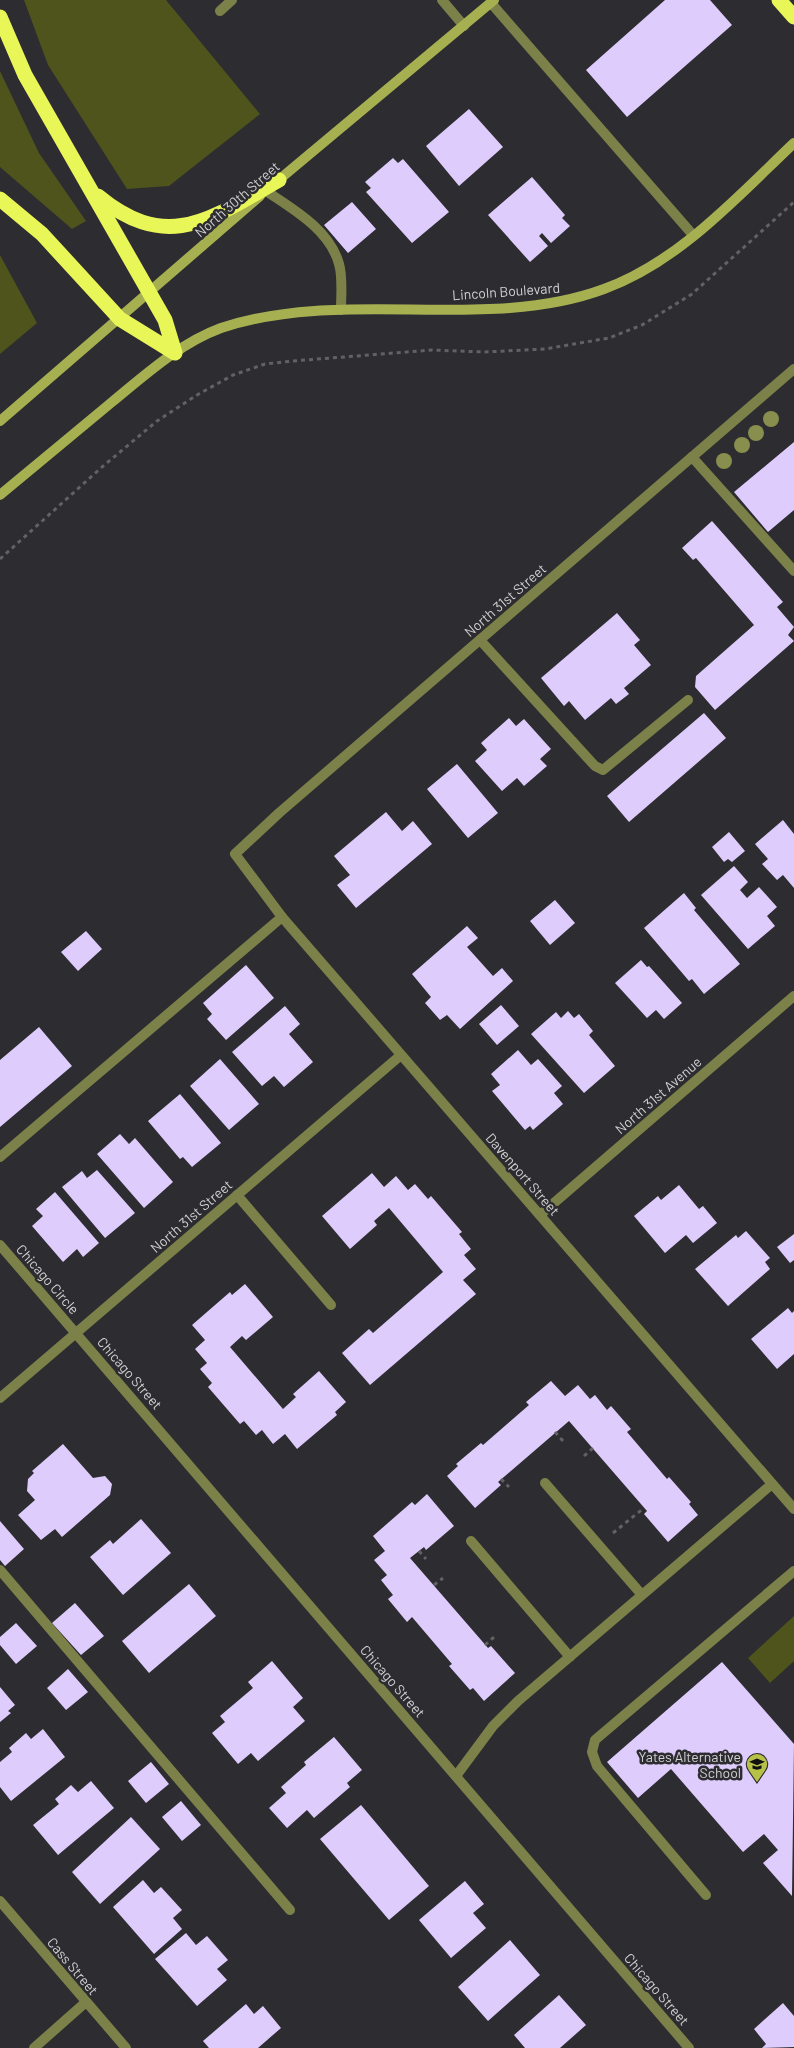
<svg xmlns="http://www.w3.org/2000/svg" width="794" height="2048" font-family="Barlow,sans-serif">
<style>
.green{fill:#4f541c}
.building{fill:#deccfd}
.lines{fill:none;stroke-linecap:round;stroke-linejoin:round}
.path{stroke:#626164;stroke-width:3;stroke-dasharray:4 4;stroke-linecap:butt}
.lane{stroke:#7b8148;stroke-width:10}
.street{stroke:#7b8148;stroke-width:10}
.secondary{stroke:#a7b051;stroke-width:10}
.highway{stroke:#e9f658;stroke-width:15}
.tree{fill:#888e4d}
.labels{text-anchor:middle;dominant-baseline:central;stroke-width:5;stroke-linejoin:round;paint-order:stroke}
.street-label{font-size:14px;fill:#d2d1d3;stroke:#2d2c30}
.poi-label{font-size:14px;fill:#d2d1d3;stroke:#2d2c30;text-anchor:end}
</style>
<rect width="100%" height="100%" fill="#2d2c30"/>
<path class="green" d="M 24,0 L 166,0 L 260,114 L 169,186 L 127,189 L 48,65 Z
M 0,71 L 39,153 L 86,221 L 72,229 L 0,167 Z
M 0,255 L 37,323 L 0,354 Z
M 794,1616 L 794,1661 L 770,1683 L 748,1658 Z"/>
<path class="building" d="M 665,0 L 710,0 L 732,25 L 627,117 L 586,70 Z
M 469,109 L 503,147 L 459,186 L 426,146 Z
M 393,158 L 398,163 L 403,159 L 449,212 L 412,243 L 366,192 L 371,188 L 365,182 Z
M 532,177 L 565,215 L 562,218 L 570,226 L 551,243 L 542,233 L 539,236 L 548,246 L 530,262 L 488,215 Z
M 352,202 L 376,229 L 348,253 L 324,225 Z
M 794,442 L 794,510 L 768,532 L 734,492 Z
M 712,521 L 783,602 L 777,607 L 794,627 L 788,635 L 794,641 L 715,710 L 695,687 L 696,676 L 754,625 L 696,558 L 693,560 L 682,548 Z
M 617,613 L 640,640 L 634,645 L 651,665 L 624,688 L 629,694 L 616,704 L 611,698 L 585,720 L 569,701 L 564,706 L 541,678 Z
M 704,713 L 726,738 L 629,822 L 607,796 Z
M 509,718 L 516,726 L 524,719 L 551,749 L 540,759 L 547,766 L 524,786 L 517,778 L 502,791 L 475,761 L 487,750 L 481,743 Z
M 457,764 L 498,813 L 468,838 L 427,789 Z
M 386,812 L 402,831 L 413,821 L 432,844 L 356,908 L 337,885 L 350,875 L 334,856 Z
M 783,820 L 794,834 L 794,888 L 783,875 L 777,880 L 762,864 L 768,859 L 755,844 Z
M 729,832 L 745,851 L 732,862 L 728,859 L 724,862 L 712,847 Z
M 734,866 L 748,882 L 740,890 L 747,898 L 759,887 L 777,907 L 767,916 L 775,926 L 748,949 L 701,895 Z
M 684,893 L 696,908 L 694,910 L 740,964 L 704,994 L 692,979 L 689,981 L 644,928 Z
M 555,900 L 575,923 L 550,945 L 530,921 Z
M 467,926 L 478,938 L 467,947 L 493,976 L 502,968 L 513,981 L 460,1029 L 447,1015 L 440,1020 L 425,1003 L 431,997 L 412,974 Z
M 86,931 L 102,949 L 78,971 L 61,952 Z
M 641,960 L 647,967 L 649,966 L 682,1003 L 664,1019 L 656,1010 L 647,1018 L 615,983 Z
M 246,965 L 274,998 L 226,1040 L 207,1019 L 212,1014 L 203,1003 Z
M 501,1005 L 519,1026 L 497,1045 L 479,1024 Z
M 285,1006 L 300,1024 L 289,1034 L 313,1062 L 284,1087 L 274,1076 L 262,1086 L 232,1052 Z
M 568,1011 L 574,1018 L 579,1014 L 593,1031 L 589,1035 L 615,1066 L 584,1093 L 531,1034 L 556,1012 L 561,1018 Z
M 39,1027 L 72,1066 L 0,1127 L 0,1060 Z
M 518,1050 L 531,1065 L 538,1059 L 562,1086 L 554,1093 L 563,1104 L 533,1130 L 530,1126 L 525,1130 L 492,1091 L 500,1085 L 491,1074 Z
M 220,1059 L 259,1104 L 229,1130 L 190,1086 Z
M 180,1094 L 221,1143 L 192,1167 L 183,1157 L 180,1159 L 148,1121 Z
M 120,1134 L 129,1144 L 135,1138 L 173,1182 L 144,1208 L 97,1154 Z
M 97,1170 L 135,1213 L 105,1238 L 62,1187 L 82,1171 L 87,1178 Z
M 372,1173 L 384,1187 L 396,1176 L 408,1190 L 415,1184 L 428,1199 L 431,1196 L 462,1232 L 459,1234 L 471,1249 L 464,1255 L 476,1269 L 463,1280 L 476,1294 L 370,1385 L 342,1353 L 369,1329 L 373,1333 L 443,1272 L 389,1208 L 374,1221 L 377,1225 L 350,1249 L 322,1216 Z
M 679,1185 L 699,1209 L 703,1206 L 717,1223 L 693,1243 L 686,1235 L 665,1253 L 634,1216 L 658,1196 L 661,1200 Z
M 55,1192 L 99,1243 L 83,1257 L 77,1249 L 63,1262 L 32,1226 L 43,1216 L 36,1209 Z
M 746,1231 L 770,1258 L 765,1262 L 770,1269 L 728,1306 L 695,1269 L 736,1235 L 738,1238 Z
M 794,1234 L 794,1260 L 790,1263 L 777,1247 Z
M 245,1284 L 273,1317 L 246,1340 L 242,1336 L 230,1347 L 283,1409 L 296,1397 L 293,1394 L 319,1371 L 346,1402 L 335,1412 L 337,1415 L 297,1449 L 285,1434 L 273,1444 L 262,1430 L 256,1435 L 244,1421 L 240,1424 L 208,1387 L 212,1383 L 200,1369 L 207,1363 L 195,1349 L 205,1340 L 192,1325 L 230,1292 L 232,1295 Z
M 788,1308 L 792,1313 L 794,1311 L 794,1354 L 777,1369 L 751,1339 Z
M 551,1381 L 565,1396 L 578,1385 L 590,1399 L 595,1395 L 607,1410 L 611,1406 L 631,1429 L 627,1432 L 667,1479 L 669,1477 L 691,1502 L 689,1504 L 698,1515 L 668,1542 L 644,1514 L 647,1511 L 569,1421 L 498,1482 L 501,1485 L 475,1508 L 447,1476 L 458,1466 L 456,1464 L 481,1443 L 483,1445 L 529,1405 L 526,1402 Z
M 63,1444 L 93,1478 L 105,1476 L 112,1484 L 110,1495 L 62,1537 L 55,1529 L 41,1540 L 18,1515 L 35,1500 L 27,1491 L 28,1479 L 34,1473 L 32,1471 Z
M 427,1494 L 454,1526 L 426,1550 L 424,1547 L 410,1558 L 488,1648 L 491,1646 L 515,1673 L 484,1701 L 473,1688 L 470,1690 L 449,1666 L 452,1664 L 412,1617 L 407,1622 L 388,1599 L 393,1595 L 381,1580 L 387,1575 L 374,1560 L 385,1551 L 373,1536 L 412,1502 L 415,1505 Z
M 141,1519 L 171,1553 L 123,1595 L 90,1557 L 110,1540 L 113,1544 Z
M 0,1521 L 24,1549 L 5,1566 L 0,1560 Z
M 189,1584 L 216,1616 L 149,1673 L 122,1641 Z
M 75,1603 L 104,1636 L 81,1655 L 52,1623 Z
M 16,1623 L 37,1646 L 16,1664 L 0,1645 L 0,1637 Z
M 272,1661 L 303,1698 L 293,1707 L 305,1721 L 258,1761 L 251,1753 L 238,1764 L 212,1733 L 225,1722 L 220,1716 L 253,1688 L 248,1682 Z
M 722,1662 L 794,1744 L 792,1896 L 763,1863 L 778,1850 L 764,1834 L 743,1852 L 671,1769 L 638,1798 L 607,1762 Z
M 68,1669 L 88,1692 L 66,1710 L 47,1688 Z
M 0,1687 L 15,1705 L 8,1711 L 11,1713 L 0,1722 Z
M 43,1729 L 65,1757 L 11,1801 L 0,1787 L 0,1762 L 12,1752 L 9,1748 L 26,1733 L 31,1739 Z
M 334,1737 L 362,1770 L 347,1783 L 350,1787 L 314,1818 L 307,1810 L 287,1828 L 269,1808 L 286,1793 L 281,1787 L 306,1765 L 304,1762 Z
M 151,1762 L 169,1784 L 146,1803 L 128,1781 Z
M 91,1781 L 114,1808 L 58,1855 L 33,1825 L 59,1804 L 55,1799 L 71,1785 L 78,1792 Z
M 181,1801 L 201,1825 L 182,1841 L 162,1817 Z
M 361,1805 L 429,1886 L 389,1920 L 320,1839 Z
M 131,1817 L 160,1849 L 100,1904 L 72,1872 Z
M 143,1880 L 154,1893 L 161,1887 L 182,1910 L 173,1918 L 182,1929 L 154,1954 L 113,1907 Z
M 465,1881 L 484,1904 L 473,1913 L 486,1928 L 451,1958 L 419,1920 Z
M 186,1933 L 196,1945 L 207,1936 L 228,1960 L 217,1969 L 227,1980 L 197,2006 L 155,1959 Z
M 510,1940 L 540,1975 L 488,2021 L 458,1987 Z
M 559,1995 L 586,2025 L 560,2048 L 525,2048 L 514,2035 Z
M 783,2003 L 794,2016 L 794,2047 L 762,2048 L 766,2044 L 754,2029 Z
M 246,2004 L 254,2014 L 263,2006 L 281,2028 L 258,2048 L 209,2048 L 203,2041 Z"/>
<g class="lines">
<path class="path" d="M 0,559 L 102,467 L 157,421 L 197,395 L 233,375 L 265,364 L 293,361 L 432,350 L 484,352 L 545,349 L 609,338 L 642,325 L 692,294 L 794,202
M 555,1432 L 563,1441
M 584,1456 L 593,1448
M 501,1479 L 509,1487
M 613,1533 L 644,1508
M 419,1551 L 426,1559
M 434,1585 L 443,1578
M 485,1645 L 494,1637"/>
<path class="lane" d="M 442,0 L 464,26
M 491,3 L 693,235
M 220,11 L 232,0
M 266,191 C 293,209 330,230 339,264 C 343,277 341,295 341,310
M 692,457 L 794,571
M 480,640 L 595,766 L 603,770 L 688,700
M 0,1157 L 282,917
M 237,1195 L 331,1305
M 545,1483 L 642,1595
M 471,1541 L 570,1657
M 0,1570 L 290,1910
M 456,1776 L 493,1726 L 518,1701 L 772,1484
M 706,1895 L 597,1766 L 592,1752 L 595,1740 L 794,1571"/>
<path class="street" d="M 794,369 L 279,813 L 235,854 L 282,917 L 794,1509
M 540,1215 L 794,996
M 0,1245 L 689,2048
M 0,1398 L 401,1055
M 0,1901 L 126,2048
M 34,2048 L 86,2002"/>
<path class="secondary" d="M 275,183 L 494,0
M 0,421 L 260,196
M 0,495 C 37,464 75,433 112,402 C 145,375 180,343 221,328 C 344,287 485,333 604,289 C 679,262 738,196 794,143"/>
<path class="highway" d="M 779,0 L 794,17
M 0,17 L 25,75 L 165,320 L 175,353
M 98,196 C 168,254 212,218 279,180
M 0,199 L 42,234 L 120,319 L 175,353"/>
</g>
<g class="tree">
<circle cx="771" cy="419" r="8"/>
<circle cx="756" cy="433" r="8"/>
<circle cx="742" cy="445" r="8"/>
<circle cx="724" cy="461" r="8"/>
</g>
<defs>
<g id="school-pin" transform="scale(1.125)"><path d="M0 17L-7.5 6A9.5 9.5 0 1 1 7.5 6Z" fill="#b7c148" stroke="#2d2c30"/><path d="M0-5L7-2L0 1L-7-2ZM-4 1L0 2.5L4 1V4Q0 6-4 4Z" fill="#111"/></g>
</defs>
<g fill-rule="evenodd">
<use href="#school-pin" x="757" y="1764"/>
</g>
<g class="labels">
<g class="street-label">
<text transform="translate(237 199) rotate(-41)">North 30th Street</text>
<text transform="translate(506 291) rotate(-4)">Lincoln Boulevard</text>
<text transform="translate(505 600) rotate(-41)">North 31st Street</text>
<text transform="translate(658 1095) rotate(-41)">North 31st Avenue</text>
<text transform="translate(523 1174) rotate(49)">Davenport Street</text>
<text transform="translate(191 1216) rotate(-41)">North 31st Street</text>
<text transform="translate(48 1279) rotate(49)">Chicago Circle</text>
<text transform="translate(130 1373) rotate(49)">Chicago Street</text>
<text transform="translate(393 1681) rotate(49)">Chicago Street</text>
<text transform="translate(73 1966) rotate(50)">Cass Street</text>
<text transform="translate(657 1989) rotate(49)">Chicago Street</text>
</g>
<g class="poi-label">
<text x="741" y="1756">Yates Alternative<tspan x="741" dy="16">School</tspan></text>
</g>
</g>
</svg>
